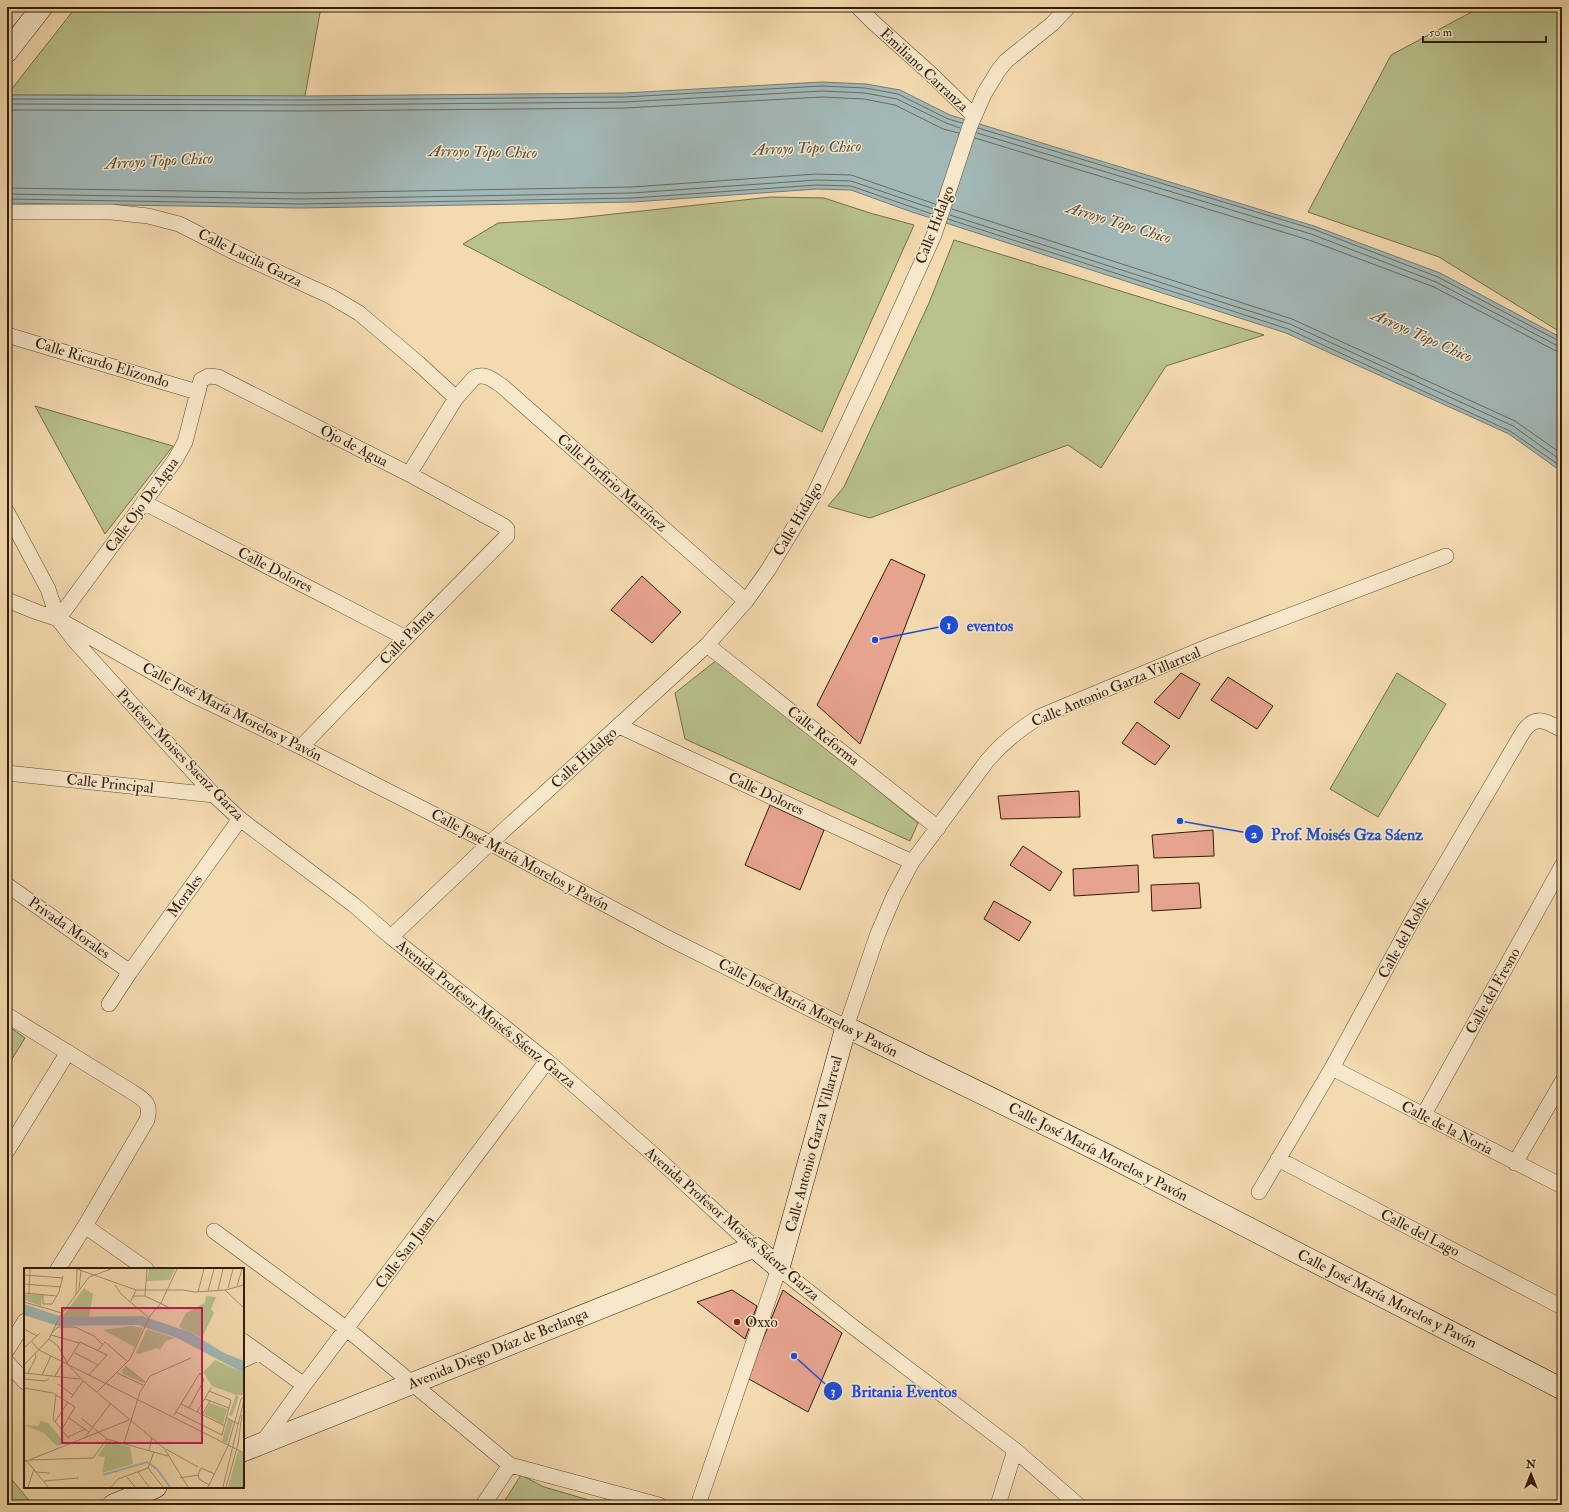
<svg xmlns="http://www.w3.org/2000/svg" width="1569" height="1512" font-family="'IM FELL Double Pica',serif">
<style>
.green{fill:#b9c18c;stroke:#756f4a}
.water{fill:#a2b8b7;stroke:#757a71}
.lines{fill:none;stroke-linecap:round;stroke-linejoin:round}
.shore{stroke:#6a6a60;stroke-width:1}
.building{fill:#e6a38e;stroke:#311d08}
.street-casing{stroke:#624c32;stroke-width:16}
.secondary-casing{stroke:#311d08;stroke-width:22}
.street{stroke:#f8e8cb;stroke-width:15}
.secondary{stroke:#f8e8cb;stroke-width:21}
.poi-dot{fill:#8f2418;stroke:#f8e8cb;stroke-width:1.5}
.labels{text-anchor:middle;dominant-baseline:central;stroke-width:3;stroke-linejoin:round;paint-order:stroke}
.street-label{font-size:15px;fill:#311d08;stroke:#f8e8cb}
.poi-label{font-size:15px;fill:#311d08;stroke:#f8e8cb;text-anchor:start}
.water-label{font-size:16px;font-style:italic;fill:#534c3d;stroke:#f8e8cb}
.inset-river{fill:none;stroke:#a2b8b7;stroke-width:2}
.inset-road{fill:none;stroke:#a68f6c;stroke-width:1}
.view{fill:#c2185b;fill-opacity:0.15;stroke:#c2185b;stroke-width:2}
.inset-edge{fill:none;stroke:#311d08;stroke-width:2}
.leader{fill:none;stroke:#1d4ed8;stroke-width:1.5}
.callout-dot{fill:#1d4ed8;stroke:#f8e8cb;stroke-width:1.5}
.mark-label{font-size:12px;text-anchor:middle;font-weight:bold;fill:#fff}
.callout-label{font-size:16px;text-anchor:middle;font-weight:bold;fill:#1d4ed8;stroke:#f8e8cb;stroke-width:3;stroke-linejoin:round;paint-order:stroke}
</style>
<rect width="100%" height="100%" fill="#f4dbaf"/>
<filter id="stains"><feTurbulence type="fractalNoise" baseFrequency=".005" numOctaves="4"/><feColorMatrix values="0 0 0 0 .2 0 0 0 0 .09 0 0 0 0 .02 0 0 0 .5 -.17"/></filter>
<radialGradient id="worn" r=".72"><stop offset=".6" stop-color="#630" stop-opacity="0"/><stop offset="1" stop-color="#630" stop-opacity=".3"/></radialGradient>
<path class="green" d="M 76,7 L 321,7 L 305,96 L 7,95 Z
M 1481,7 L 1562,7 L 1562,333 L 1439,257 L 1308,212 L 1391,55 Z
M 771,197 L 824,198 L 870,213 L 914,225 L 822,432 L 463,244 L 498,223 L 568,219 Z
M 954,240 L 1264,335 L 1166,366 L 1101,468 L 1068,445 L 870,518 L 828,506 L 844,487 L 929,303 Z
M 35,406 L 173,446 L 105,534 Z
M 718,659 L 918,823 L 910,841 L 685,739 L 675,693 Z
M 1397,673 L 1446,704 L 1378,817 L 1330,789 Z
M 7,1025 L 25,1038 L 7,1067 Z
M 7,1474 L 33,1505 L 7,1505 Z
M 521,1475 L 544,1487 L 606,1505 L 502,1505 Z"/>
<path class="water" d="M 822,82 L 866,84 L 900,90 L 950,115 L 1314,226 L 1440,273 L 1562,338 L 1562,472 L 1509,434 L 1286,333 L 909,211 L 851,190 L 817,189 L 633,202 L 301,208 L 7,203 L 7,95 L 305,96 L 625,93 Z"/>
<g class="lines">
<path class="shore" d="M 7,99 L 305,100 L 625,97 L 822,86 L 865,88 L 898,94 L 948,119 L 962,123
M 7,104 L 305,105 L 625,102 L 822,91 L 865,93 L 897,99 L 946,123 L 960,128
M 7,110 L 305,111 L 625,108 L 822,97 L 864,99 L 895,105 L 943,129 L 959,133
M 978,128 L 1313,229 L 1438,277 L 1559,341 L 1562,341
M 977,133 L 1311,234 L 1436,282 L 1556,345 L 1562,346
M 975,138 L 1309,240 L 1434,287 L 1554,350 L 1562,352
M 7,188 L 301,193 L 632,187 L 816,174 L 851,175 L 935,204
M 7,194 L 301,199 L 632,193 L 817,180 L 851,181 L 934,209
M 7,199 L 301,204 L 633,198 L 817,185 L 851,186 L 932,214
M 952,209 L 1292,319 L 1515,421 L 1562,454
M 950,215 L 1290,324 L 1513,426 L 1562,461
M 948,219 L 1288,329 L 1510,431 L 1562,467"/>
</g>
<path class="building" d="M 891,559 L 925,575 L 860,744 L 817,705 Z
M 642,576 L 681,612 L 652,643 L 611,610 Z
M 1181,673 L 1200,684 L 1179,719 L 1154,702 Z
M 1228,677 L 1273,706 L 1257,729 L 1211,700 Z
M 1137,722 L 1170,746 L 1155,765 L 1122,743 Z
M 1079,791 L 1080,817 L 1001,819 L 998,796 Z
M 770,805 L 824,830 L 800,890 L 745,865 Z
M 1213,830 L 1214,856 L 1154,858 L 1152,835 Z
M 1023,846 L 1062,872 L 1050,891 L 1010,865 Z
M 1138,865 L 1139,892 L 1074,896 L 1073,869 Z
M 1199,883 L 1201,908 L 1152,911 L 1151,885 Z
M 994,901 L 1031,922 L 1019,941 L 984,919 Z
M 732,1290 L 757,1306 L 745,1339 L 697,1302 Z
M 783,1290 L 842,1333 L 808,1412 L 747,1378 Z"/>
<g class="lines">
<g class="street-casing">
<path id="street" d="M 858,7 L 874,23 L 931,74 L 973,115
M 7,212 L 111,212 L 148,216 L 179,224 L 236,253 L 330,296 L 359,313 L 418,363 L 456,398
M 7,335 L 197,392
M 409,474 L 456,398 L 474,378 C 484,372 493,380 502,386 L 746,601
M 145,503 L 406,638
M 7,512 L 48,589 L 58,619 L 74,640 L 214,795 L 240,819 L 354,905 L 391,937 L 547,1061 L 655,1156 L 754,1247
M 7,600 L 37,612 L 58,619 L 193,695 L 301,747 L 490,843 L 668,938 L 846,1027 L 877,936 L 894,896 L 912,862 L 987,761 C 1002,743 1018,730 1039,717 L 1212,645 L 1446,556
M 58,619 L 175,460 L 185,442 L 201,380 L 209,376 L 218,377 L 409,474 L 504,526 L 507,529 L 507,536 L 406,638 L 301,747
M 707,645 L 938,828
M 619,726 L 912,862
M 7,773 L 214,795
M 7,885 L 130,972
M 391,937 L 490,843 L 707,645 L 746,601 L 768,570 L 815,493 L 876,363 L 934,235 L 970,126 L 984,94 L 998,71 L 1006,61 L 1052,24 L 1068,7
M 109,1004 L 130,972 L 240,819
M 7,1015 L 129,1090 C 143,1099 152,1102 147,1120 L 85,1226 L 58,1269
M 1332,1068 L 1562,1186
M 1423,1116 L 1562,866
M 7,1151 L 68,1052
M 1278,1159 L 1562,1307
M 1515,1163 L 1562,1082
M 1259,1192 L 1332,1068 L 1413,919 L 1523,732 C 1535,714 1546,721 1562,730
M 85,1226 L 146,1269
M 214,1231 L 347,1329 L 510,1465 L 659,1505
M 243,1341 L 304,1385
M 7,1350 L 25,1321
M 243,1360 L 258,1353
M 7,1362 L 25,1382
M 263,1442 L 304,1385 L 547,1061
M 483,1505 L 510,1465
M 698,1505 L 779,1268 L 852,1326 L 1015,1450 L 1078,1505
M 998,1505 L 1015,1450"/>
</g>
<g class="secondary-casing">
<path id="secondary" d="M 7,52 L 42,7
M 243,1451 L 754,1247 L 779,1268 L 846,1027 L 1107,1155 L 1562,1389
M 113,1505 L 156,1487"/>
</g>
<use href="#street" class="street"/>
<use href="#secondary" class="secondary"/>
</g>
<circle class="poi-dot" cx="737" cy="1322" r="4"/>
<g class="labels">
<g class="street-label">
<text transform="translate(924 70) rotate(43)">Emiliano Carranza</text>
<text transform="translate(935 225) rotate(-69)">Calle Hidalgo</text>
<text transform="translate(250 258) rotate(26)">Calle Lucila Garza</text>
<text transform="translate(102 363) rotate(17)">Calle Ricardo Elizondo</text>
<text transform="translate(354 446) rotate(27)">Ojo de Agua</text>
<text transform="translate(612 483) rotate(41)">Calle Porfirio Martínez</text>
<text transform="translate(142 505) rotate(-54)">Calle Ojo De Agua</text>
<text transform="translate(798 519) rotate(-60)">Calle Hidalgo</text>
<text transform="translate(275 570) rotate(27)">Calle Dolores</text>
<text transform="translate(407 637) rotate(-46)">Calle Palma</text>
<text transform="translate(1116 687) rotate(-23)">Calle Antonio Garza Villarreal</text>
<text transform="translate(232 712) rotate(27)">Calle José María Morelos y Pavón</text>
<text transform="translate(823 736) rotate(38)">Calle Reforma</text>
<text transform="translate(180 755) rotate(46)">Profesor Moises Saenz Garza</text>
<text transform="translate(584 758) rotate(-42)">Calle Hidalgo</text>
<text transform="translate(110 784) rotate(6)">Calle Principal</text>
<text transform="translate(766 794) rotate(25)">Calle Dolores</text>
<text transform="translate(520 860) rotate(28)">Calle José María Morelos y Pavón</text>
<text transform="translate(185 896) rotate(-54)">Morales</text>
<text transform="translate(69 928) rotate(35)">Privada Morales</text>
<text transform="translate(1404 938) rotate(-61)">Calle del Roble</text>
<text transform="translate(1493 991) rotate(-61)">Calle del Fresno</text>
<text transform="translate(808 1008) rotate(27)">Calle José María Morelos y Pavón</text>
<text transform="translate(486 1014) rotate(39)">Avenida Profesor Moisés Sáenz Garza</text>
<text transform="translate(1447 1128) rotate(27)">Calle de la Noria</text>
<text transform="translate(814 1144) rotate(-75)">Calle Antonio Garza Villarreal</text>
<text transform="translate(1098 1152) rotate(27)">Calle José María Morelos y Pavón</text>
<text transform="translate(732 1224) rotate(41)">Avenida Profesor Moisés Sáenz Garza</text>
<text transform="translate(1420 1233) rotate(27)">Calle del Lago</text>
<text transform="translate(405 1252) rotate(-53)">Calle San Juan</text>
<text transform="translate(1387 1299) rotate(27)">Calle José María Morelos y Pavón</text>
<text transform="translate(498 1349) rotate(-22)">Avenida Diego Díaz de Berlanga</text>
</g>
<g class="poi-label">
<text x="745" y="1322">Oxxo</text>
</g>
<g class="water-label">
<text transform="translate(807 148) rotate(-2)">Arroyo Topo Chico</text>
<text transform="translate(483 152) rotate(1)">Arroyo Topo Chico</text>
<text transform="translate(159 161) rotate(-3)">Arroyo Topo Chico</text>
<text transform="translate(1119 223) rotate(17)">Arroyo Topo Chico</text>
<text transform="translate(1422 336) rotate(24)">Arroyo Topo Chico</text>
</g>
</g>
<g transform="translate(24 1268)">
<rect width="220" height="220" fill="#f4dbaf"/>
<path d="M 125,1 L 151,1 L 146,12 L 123,13 ZM 60,20 L 69,26 L 65,49 L 38,49 ZM 0,26 L 18,27 L 17,38 L 0,32 ZM 182,28 L 192,29 L 187,41 L 190,45 L 178,70 L 155,59 L 162,45 L 181,35 ZM 107,58 L 119,60 L 111,79 L 79,62 ZM 123,61 L 151,70 L 142,73 L 136,82 L 133,80 L 115,86 L 112,85 ZM 191,92 L 220,105 L 220,124 L 219,127 L 212,127 L 215,129 L 208,148 L 205,147 L 212,127 L 188,118 L 179,104 ZM 102,99 L 120,114 L 119,115 L 99,106 L 98,102 ZM 186,135 L 203,141 L 199,156 L 180,146 ZM 204,151 L 209,154 L 203,175 L 198,173 ZM 16,153 L 24,155 L 41,175 L 33,178 L 20,165 L 0,157 L 15,158 ZM 84,172 L 106,179 L 109,196 L 78,205 L 81,189 L 74,188 ZM 214,183 L 220,186 L 220,219 L 204,219 Z" fill="#b9c18c"/>
<path d="M 0,36 L 38,49 L 118,48 L 166,64 L 200,85 L 220,93 L 220,105 L 153,70 L 114,57 L 34,58 L 0,47 Z" fill="#a2b8b7"/>
<path class="inset-river" d="M 79,207 L 123,194 L 133,201 L 146,219"/>
<path class="inset-road" d="M 53,1 L 112,22 L 159,22 L 171,24 L 201,22 L 220,40M 0,7 L 39,10M 0,16 L 37,19M 91,17 L 97,26 L 125,50M 213,18 L 218,1M 204,20 L 209,1M 55,21 L 57,2M 194,22 L 199,1M 201,22 L 220,17M 184,23 L 190,1M 174,24 L 180,1M 0,25 L 33,28M 5,25 L 6,1M 19,26 L 19,36 L 28,36 L 35,24 L 39,8M 52,27 L 53,1M 109,28 L 121,28 L 144,39M 121,28 L 123,1M 107,33 L 112,22M 0,34 L 38,45M 0,61 L 13,68M 29,64 L 34,59 L 51,59 L 70,68 L 78,76M 27,67 L 55,75M 25,71 L 34,78 L 43,95 L 57,111 L 140,180 L 164,219M 8,74 L 15,82 L 39,94 L 220,185M 0,80 L 16,65M 74,82 L 81,74 L 104,94M 51,85 L 74,97M 43,95 L 56,74 L 83,87 L 65,107M 0,97 L 25,71 L 36,48 L 65,9 L 87,1M 101,98 L 121,114M 0,105 L 56,111M 4,105 L 12,89 L 11,86M 93,105 L 119,117M 18,107 L 27,88M 31,108 L 39,94M 0,111 L 21,113 L 25,111M 34,116 L 49,127M 0,120 L 29,125 L 51,139 L 38,161M 73,124 L 106,91 L 126,48 L 137,35 L 153,1M 32,127 L 29,151 L 45,171M 47,130 L 59,113M 181,131 L 205,140M 157,136 L 201,158M 152,144 L 198,167 L 207,132 L 185,123M 173,144 L 187,120M 150,147 L 176,105 L 180,112 L 165,140M 178,147 L 186,133M 45,150 L 65,164M 57,150 L 83,171 L 144,188M 203,150 L 214,156M 31,154 L 44,134M 62,168 L 87,135M 44,169 L 61,161M 100,175 L 116,124 L 126,108 L 167,90M 142,181 L 174,199M 125,182 L 128,170M 0,192 L 3,193 L 24,219M 6,192 L 69,190 L 83,171M 0,194 L 105,152M 124,200 L 139,219M 124,200 L 130,184M 12,204 L 26,205M 114,204 L 125,219M 174,207 L 177,200 L 191,206M 174,207 L 175,211 L 185,217M 102,208 L 111,219M 156,210 L 174,207M 20,213 L 55,210M 4,219 L 10,201M 87,219 L 94,211 L 124,200M 184,219 L 204,178 L 217,131 L 220,129M 199,219 L 220,132M 202,219 L 214,176 L 218,147"/>
<path class="view" d="M 38,40 L 178,40 L 178,175 L 38,175 Z"/>
<rect width="220" height="220" class="inset-edge"/>
</g>
<path class="leader" d="M875 640L949 625M1180 821L1254 834M794 1356L833 1391"/>
<g class="callout-dot">
<circle cx="875" cy="640" r="4"/>
<circle cx="1180" cy="821" r="4"/>
<circle cx="794" cy="1356" r="4"/>
<circle cx="949" cy="625" r="10"/>
<circle cx="1254" cy="834" r="10"/>
<circle cx="833" cy="1391" r="10"/>
</g>
<g class="mark-label">
<text x="949" y="629">1</text>
<text x="1254" y="838">2</text>
<text x="833" y="1395">3</text>
</g>
<g class="callout-label">
<text x="990" y="631">eventos</text>
<text x="1347" y="840">Prof. Moisés Gza Sáenz</text>
<text x="904" y="1397">Britania Eventos</text>
</g>
<rect width="1569" height="1512" fill="none" stroke="#f4dbaf" stroke-width="24"/>
<rect x="8" y="8" width="1553" height="1496" fill="none" stroke="#311d08" stroke-width="2"/>
<rect x="12" y="12" width="1545" height="1488" fill="none" stroke="#311d08"/>
<g transform="translate(1531 1474)" stroke="#f8e8cb" stroke-width="3" paint-order="stroke">
<path d="M0-3L7 15L0 10L-7 15Z" fill="#311d08"/>
<text y="-6" font-size="11" font-weight="bold" text-anchor="middle" fill="#311d08">N</text>
</g>
<path d="M1423 36v6h123v-6" fill="none" stroke="#311d08" stroke-width="2"/>
<text x="1429" y="36" font-size="12" fill="#311d08" stroke="#f8e8cb" stroke-width="3" paint-order="stroke">50 m</text>
<rect width="100%" height="100%" filter="url(#stains)"/>
<rect width="100%" height="100%" fill="url(#worn)"/>
</svg>
